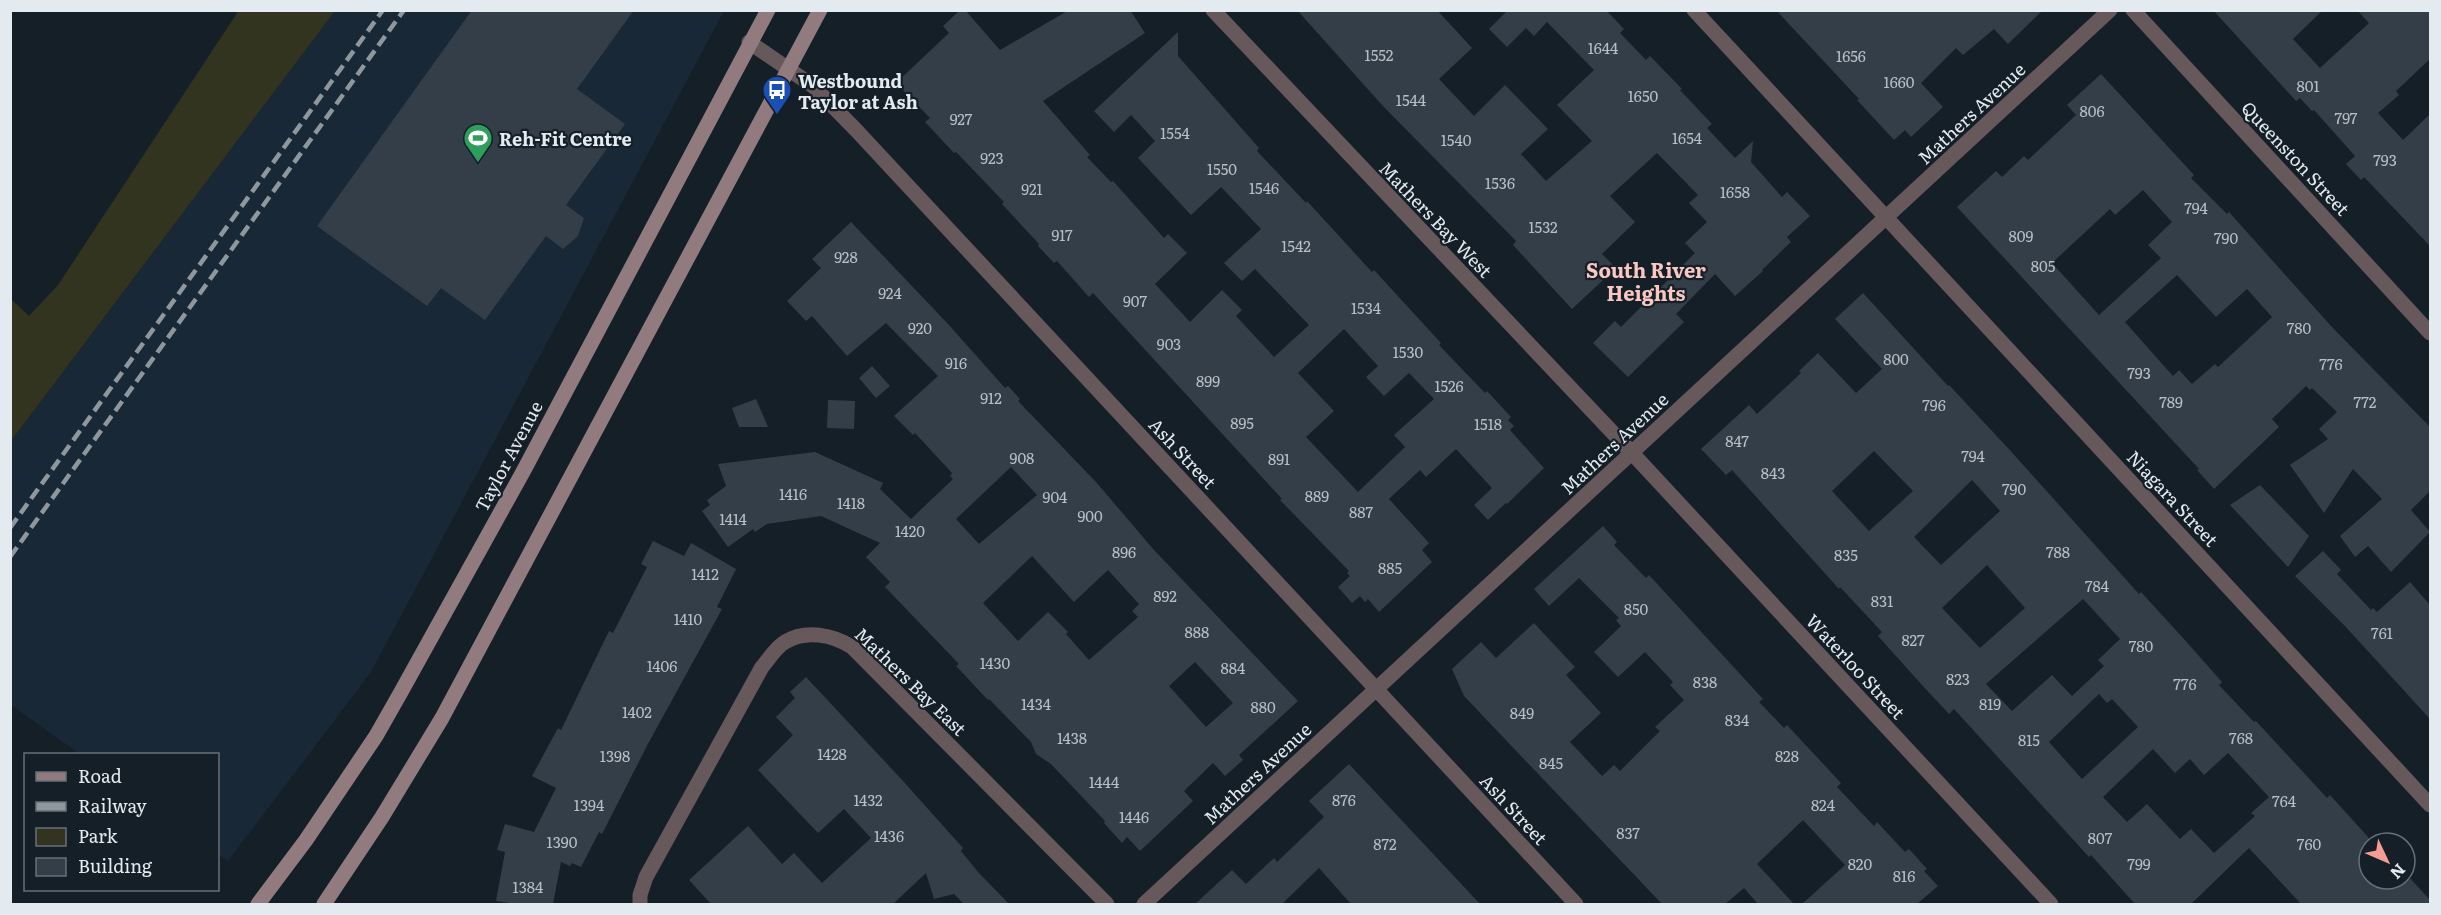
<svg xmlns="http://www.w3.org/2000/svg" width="2441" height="915" font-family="Literata,serif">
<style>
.built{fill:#192836}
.green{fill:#323420}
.building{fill:#343e48;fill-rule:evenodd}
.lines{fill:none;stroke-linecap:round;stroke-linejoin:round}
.minor{stroke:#67595b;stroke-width:15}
.secondary{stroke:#917b7e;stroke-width:15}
.rail{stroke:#8f979e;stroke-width:4.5;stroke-dasharray:12 6;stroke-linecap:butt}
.labels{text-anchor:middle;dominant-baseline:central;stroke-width:4.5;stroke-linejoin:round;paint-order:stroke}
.number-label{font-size:15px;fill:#b7bfc6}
.poi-label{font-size:18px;font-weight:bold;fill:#e3eaf0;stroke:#151f28;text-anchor:start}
.street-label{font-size:18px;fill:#e3eaf0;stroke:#151f28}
.neighbourhood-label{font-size:20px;font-weight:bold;fill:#fbc7c2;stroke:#151f28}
</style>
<rect width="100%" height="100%" fill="#151f28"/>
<path class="built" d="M 335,11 L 724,11 L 371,672 L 228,861 L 218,854 L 218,754 L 80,754 L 11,705 L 11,441 Z"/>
<path class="green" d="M 239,10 L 335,11 L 11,441 L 11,299 L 29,316 L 58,285 Z"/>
<path class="building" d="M 472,10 L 634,10 L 577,89 L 625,124 L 566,205 L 584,218 L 578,236 L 563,249 L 546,236 L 485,320 L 441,288 L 427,306 L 317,226 Z
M 960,10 L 965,10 L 1000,50 L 1069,10 L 1130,10 L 1145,33 L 1043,101 L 1090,155 L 1087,157 L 1111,182 L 1113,181 L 1164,238 L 1168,234 L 1187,253 L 1155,284 L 1190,322 L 1222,290 L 1242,310 L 1236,316 L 1274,357 L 1309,325 L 1255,269 L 1242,281 L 1224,263 L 1261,229 L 1221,187 L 1191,215 L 1138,158 L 1155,141 L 1131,115 L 1114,132 L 1094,111 L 1178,32 L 1178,56 L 1259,148 L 1257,151 L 1306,203 L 1307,201 L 1372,272 L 1374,270 L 1441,343 L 1439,345 L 1485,393 L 1487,391 L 1511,417 L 1508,420 L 1514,426 L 1510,430 L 1544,468 L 1507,504 L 1506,503 L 1488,520 L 1474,505 L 1492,488 L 1456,449 L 1426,477 L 1420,470 L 1389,499 L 1429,543 L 1422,550 L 1432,562 L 1379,612 L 1368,599 L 1365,602 L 1360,596 L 1352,603 L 1338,587 L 1350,576 L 1347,573 L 1349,571 L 1280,500 L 1282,499 L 1093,293 L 1089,297 L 1057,261 L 1054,263 L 1038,246 L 1039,244 L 1002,204 L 1004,202 L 956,152 L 954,153 L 925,122 L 930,118 L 896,83 L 949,33 L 943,26 ZM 1344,329 L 1378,366 L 1366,377 L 1384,396 L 1409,373 L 1434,399 L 1394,435 L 1405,447 L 1358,492 L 1306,437 L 1334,411 L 1298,373 Z
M 1297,10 L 1437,10 L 1472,48 L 1439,79 L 1474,116 L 1505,85 L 1548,129 L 1521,154 L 1546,181 L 1592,141 L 1557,105 L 1594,70 L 1547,22 L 1534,36 L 1526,28 L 1507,47 L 1489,29 L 1508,10 L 1606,10 L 1624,29 L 1620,33 L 1646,60 L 1650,56 L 1682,89 L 1680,90 L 1712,124 L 1707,128 L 1735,158 L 1753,141 L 1751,162 L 1782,197 L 1787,192 L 1810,216 L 1787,237 L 1791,242 L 1762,270 L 1763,271 L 1735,296 L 1715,274 L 1676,314 L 1684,322 L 1628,377 L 1593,343 L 1615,321 L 1621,327 L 1695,253 L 1685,243 L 1707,222 L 1689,203 L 1698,195 L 1657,153 L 1610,196 L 1635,222 L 1602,254 L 1616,268 L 1572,309 L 1513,245 L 1516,241 L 1382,105 Z
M 1776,10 L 2043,10 L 2008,44 L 1994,29 L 1963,55 L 1956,48 L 1921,83 L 1943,107 L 1911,137 L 1905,130 L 1894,140 L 1857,100 L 1859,99 Z
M 2213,10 L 2323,10 L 2293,39 L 2320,68 L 2369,23 L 2357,10 L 2430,10 L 2430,59 L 2396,91 L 2399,95 L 2378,113 L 2403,140 L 2430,114 L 2430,246 L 2364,177 L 2361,180 L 2346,164 L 2355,156 L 2314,110 L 2312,111 L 2300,98 L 2296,101 Z
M 2101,74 L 2194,175 L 2191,178 L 2227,214 L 2229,212 L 2331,326 L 2430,427 L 2430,491 L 2411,510 L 2430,532 L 2391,572 L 2368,546 L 2355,557 L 2340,536 L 2382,499 L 2353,469 L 2324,513 L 2290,465 L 2328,439 L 2319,429 L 2337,412 L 2312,388 L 2310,390 L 2306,386 L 2272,419 L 2279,427 L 2214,489 L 2197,470 L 2199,469 L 1957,207 L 1996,171 L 2002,177 L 2024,156 L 2028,160 L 2076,115 L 2067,105 ZM 2143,190 L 2172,222 L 2148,245 L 2161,258 L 2099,315 L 2052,263 L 2110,209 L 2115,215 ZM 2177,275 L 2216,317 L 2247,289 L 2272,317 L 2218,367 L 2215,364 L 2192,384 L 2179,370 L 2173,376 L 2125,322 Z
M 851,222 L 949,325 L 1005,388 L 1008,386 L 1020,399 L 1018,401 L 1096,482 L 1154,550 L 1298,701 L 1239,755 L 1243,760 L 1225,776 L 1213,763 L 1184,791 L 1193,801 L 1140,851 L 1127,837 L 1122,843 L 1104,823 L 1105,821 L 1051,764 L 1036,754 L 1031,742 L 989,699 L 988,700 L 956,666 L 959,664 L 885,587 L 890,582 L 866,557 L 880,543 L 821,516 L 767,524 L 755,532 L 753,529 L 728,547 L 702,511 L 710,505 L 707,500 L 726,486 L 718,464 L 815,452 L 883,483 L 880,489 L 911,519 L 953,479 L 950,476 L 952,473 L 915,433 L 913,435 L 894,416 L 938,376 L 886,323 L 847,356 L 812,316 L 806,321 L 787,301 L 821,268 L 812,259 ZM 1011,467 L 1037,495 L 979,544 L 956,519 ZM 1032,556 L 1074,602 L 1108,570 L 1139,604 L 1132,611 L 1138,617 L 1089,660 L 1066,634 L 1068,632 L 1048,612 L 1018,641 L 983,603 ZM 1195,662 L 1233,703 L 1206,727 L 1169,686 Z
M 1863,293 L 1948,386 L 1949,385 L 2007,447 L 2139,594 L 2141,592 L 2183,638 L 2222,682 L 2219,685 L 2254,722 L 2256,721 L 2327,798 L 2330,795 L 2369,838 L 2369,879 L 2405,879 L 2407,875 L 2430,900 L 2430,904 L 2301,904 L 2249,848 L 2191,904 L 2135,904 L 2091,855 L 2089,857 L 1954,709 L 1949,714 L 1922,685 L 1878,636 L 1882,632 L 1840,587 L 1839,589 L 1732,470 L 1726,475 L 1701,449 L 1749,405 L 1757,414 L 1801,373 L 1799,371 L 1818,353 L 1856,393 L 1882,369 L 1835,319 ZM 1874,451 L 1913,491 L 1869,531 L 1832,491 ZM 1972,480 L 2000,511 L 1941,565 L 1914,537 ZM 1987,565 L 2025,608 L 1980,648 L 1942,608 ZM 2083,599 L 2120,639 L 2098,660 L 2104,666 L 2072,696 L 2052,675 L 2012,711 L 1986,684 ZM 2099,694 L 2107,703 L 2112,699 L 2138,727 L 2082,779 L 2049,742 ZM 2153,749 L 2175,773 L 2190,759 L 2204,775 L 2228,753 L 2269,797 L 2251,813 L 2255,816 L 2214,853 L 2191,829 L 2180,839 L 2147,804 L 2127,822 L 2103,797 Z
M 872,366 L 890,386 L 876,398 L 859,378 Z
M 756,399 L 768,427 L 739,427 L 732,408 Z
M 828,400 L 855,401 L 854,429 L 827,428 Z
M 2260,485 L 2309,536 L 2288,567 L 2230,505 Z
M 1603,526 L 1617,542 L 1614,545 L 1646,578 L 1649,575 L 1763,699 L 1759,702 L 1784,728 L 1787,725 L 1841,783 L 1837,787 L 1874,826 L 1877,822 L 1905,852 L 1909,849 L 1927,869 L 1924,871 L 1938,886 L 1917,904 L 1802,904 L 1845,865 L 1803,820 L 1757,864 L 1794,904 L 1758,904 L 1744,888 L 1725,904 L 1662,904 L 1464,696 L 1452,669 L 1481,642 L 1496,658 L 1534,623 L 1575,667 L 1566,675 L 1601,713 L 1570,742 L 1602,776 L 1614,765 L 1620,771 L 1660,731 L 1655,727 L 1684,700 L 1670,685 L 1673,682 L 1645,652 L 1618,677 L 1594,652 L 1621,626 L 1616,620 L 1619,618 L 1579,578 L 1549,606 L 1534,589 Z
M 653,541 L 684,556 L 691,543 L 736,569 L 717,607 L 722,609 L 649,742 L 602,834 L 599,832 L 581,867 L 572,863 L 570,866 L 561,862 L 553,904 L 518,904 L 496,901 L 505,852 L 497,850 L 505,824 L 534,832 L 556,788 L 532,776 L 558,728 L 561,730 L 609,631 L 613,633 L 647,567 L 641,564 Z
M 2323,551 L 2341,570 L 2337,574 L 2371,610 L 2373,608 L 2377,612 L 2410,582 L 2430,605 L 2430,719 L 2344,625 L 2295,576 Z
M 806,677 L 903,781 L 963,848 L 961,851 L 978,872 L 1009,904 L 964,904 L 954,894 L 934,899 L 926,873 L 893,904 L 711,904 L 689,880 L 748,826 L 782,864 L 794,853 L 822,883 L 871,838 L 844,809 L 818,833 L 758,770 L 793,735 L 776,717 L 795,698 L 790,692 Z
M 1349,764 L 1480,904 L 1351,904 L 1319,868 L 1282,904 L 1195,904 L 1232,870 L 1246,884 L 1274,858 L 1277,862 L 1324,817 L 1309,801 Z"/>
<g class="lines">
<path class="minor" d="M 1213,10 L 1632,453 L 2051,904
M 1694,10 L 2430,805
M 2133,10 L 2430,333
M 749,42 L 813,86 L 857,131 L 1576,904
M 640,904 L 640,895 L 646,877 L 762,667 C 769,659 776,647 785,642 C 806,629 833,635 852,647 L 1107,904
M 1144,904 L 2110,10"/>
<path class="secondary" d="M 258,904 L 306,840 L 376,736 L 401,692 L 524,470 L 768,10
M 324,904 L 382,817 L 442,718 L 820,10"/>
<path class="rail" d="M 10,528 L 383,10
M 10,557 L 404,10"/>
</g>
<defs>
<g id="bus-pin" transform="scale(1.5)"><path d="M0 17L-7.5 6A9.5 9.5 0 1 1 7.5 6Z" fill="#1a4fb4" stroke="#151f28"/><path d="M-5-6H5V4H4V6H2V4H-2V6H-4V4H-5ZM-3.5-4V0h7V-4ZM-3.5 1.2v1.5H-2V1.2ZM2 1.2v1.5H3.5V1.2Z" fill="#fff"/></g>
<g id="stadium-pin" transform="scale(1.5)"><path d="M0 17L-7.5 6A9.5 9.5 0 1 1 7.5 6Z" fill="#2e9e5b" stroke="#151f28"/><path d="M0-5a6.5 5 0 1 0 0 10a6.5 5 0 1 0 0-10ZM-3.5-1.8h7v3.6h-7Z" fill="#fff"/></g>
</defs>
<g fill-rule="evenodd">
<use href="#bus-pin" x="777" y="90"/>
<use href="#stadium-pin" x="478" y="138"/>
</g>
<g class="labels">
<g class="number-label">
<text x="1603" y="47">1644</text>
<text x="1379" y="54">1552</text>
<text x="1851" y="55">1656</text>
<text x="1899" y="81">1660</text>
<text x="2308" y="85">801</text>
<text x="1643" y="95">1650</text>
<text x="1411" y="99">1544</text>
<text x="2092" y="110">806</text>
<text x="2346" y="117">797</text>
<text x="961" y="118">927</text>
<text x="1175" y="132">1554</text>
<text x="1687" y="137">1654</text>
<text x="1456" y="139">1540</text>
<text x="992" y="157">923</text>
<text x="2385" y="159">793</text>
<text x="1222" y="168">1550</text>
<text x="1500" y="182">1536</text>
<text x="1264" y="187">1546</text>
<text x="1032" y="188">921</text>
<text x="1735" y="191">1658</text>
<text x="2196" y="207">794</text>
<text x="1543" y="226">1532</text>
<text x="1062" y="234">917</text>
<text x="2021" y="235">809</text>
<text x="2226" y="237">790</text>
<text x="1296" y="245">1542</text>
<text x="846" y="256">928</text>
<text x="2043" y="265">805</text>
<text x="890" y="292">924</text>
<text x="1135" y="300">907</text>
<text x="1366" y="307">1534</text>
<text x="920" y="327">920</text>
<text x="2299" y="327">780</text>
<text x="1169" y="343">903</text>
<text x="1408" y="351">1530</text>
<text x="1896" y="358">800</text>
<text x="956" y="362">916</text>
<text x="2331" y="363">776</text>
<text x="2139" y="372">793</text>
<text x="1208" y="380">899</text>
<text x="1449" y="385">1526</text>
<text x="991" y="397">912</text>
<text x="2171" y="401">789</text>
<text x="2365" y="401">772</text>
<text x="1934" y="404">796</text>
<text x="1242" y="422">895</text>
<text x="1488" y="423">1518</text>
<text x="1737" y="440">847</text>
<text x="1973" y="455">794</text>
<text x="1022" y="457">908</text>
<text x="1279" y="458">891</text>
<text x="1773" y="472">843</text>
<text x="2014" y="488">790</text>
<text x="793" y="493">1416</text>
<text x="1317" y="495">889</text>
<text x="1055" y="496">904</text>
<text x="851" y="502">1418</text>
<text x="1361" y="511">887</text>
<text x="1090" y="515">900</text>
<text x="733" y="518">1414</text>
<text x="910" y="530">1420</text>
<text x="1124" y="551">896</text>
<text x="2058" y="551">788</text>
<text x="1846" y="554">835</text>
<text x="1390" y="567">885</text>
<text x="705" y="573">1412</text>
<text x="2097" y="585">784</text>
<text x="1165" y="595">892</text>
<text x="1882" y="600">831</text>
<text x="1636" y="608">850</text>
<text x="688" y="618">1410</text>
<text x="1197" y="631">888</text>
<text x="2382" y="632">761</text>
<text x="1913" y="639">827</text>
<text x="2141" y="645">780</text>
<text x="995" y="662">1430</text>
<text x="662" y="665">1406</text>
<text x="1233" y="667">884</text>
<text x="1958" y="678">823</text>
<text x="1705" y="681">838</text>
<text x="2185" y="683">776</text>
<text x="1036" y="703">1434</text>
<text x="1990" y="703">819</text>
<text x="1263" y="706">880</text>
<text x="637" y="711">1402</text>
<text x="1522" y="712">849</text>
<text x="1737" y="719">834</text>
<text x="1072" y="737">1438</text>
<text x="2241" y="737">768</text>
<text x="2029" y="739">815</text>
<text x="832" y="753">1428</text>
<text x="615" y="755">1398</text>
<text x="1787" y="755">828</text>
<text x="1551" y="762">845</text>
<text x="1104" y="781">1444</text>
<text x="868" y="799">1432</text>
<text x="1344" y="799">876</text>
<text x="2284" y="800">764</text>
<text x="589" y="804">1394</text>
<text x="1823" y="804">824</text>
<text x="1134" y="816">1446</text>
<text x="1628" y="832">837</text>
<text x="889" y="835">1436</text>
<text x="2100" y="837">807</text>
<text x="562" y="841">1390</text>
<text x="1385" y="843">872</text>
<text x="2309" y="843">760</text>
<text x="1860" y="863">820</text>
<text x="2139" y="863">799</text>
<text x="1904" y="875">816</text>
<text x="528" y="886">1384</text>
</g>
<g class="poi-label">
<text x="798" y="80">Westbound<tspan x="798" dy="21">Taylor at Ash</tspan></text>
<text x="499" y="138">Reh-Fit Centre</text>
</g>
<g class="street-label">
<text transform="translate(1971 113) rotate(-43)">Mathers Avenue</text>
<text transform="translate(2296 158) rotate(47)">Queenston Street</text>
<text transform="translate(1436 219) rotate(46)">Mathers Bay West</text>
<text transform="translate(1614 443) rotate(-43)">Mathers Avenue</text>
<text transform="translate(1183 453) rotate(47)">Ash Street</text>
<text transform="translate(508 456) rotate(-62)">Taylor Avenue</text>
<text transform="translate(2173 498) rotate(47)">Niagara Street</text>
<text transform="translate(1856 666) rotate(47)">Waterloo Street</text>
<text transform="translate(911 681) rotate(44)">Mathers Bay East</text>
<text transform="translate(1257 773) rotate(-43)">Mathers Avenue</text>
<text transform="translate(1514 809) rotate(47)">Ash Street</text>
</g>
<g class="neighbourhood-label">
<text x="1646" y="269">South River<tspan x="1646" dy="23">Heights</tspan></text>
</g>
</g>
<rect width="2441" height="915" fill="none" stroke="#e3eaf0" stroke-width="24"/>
<rect x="24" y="753" width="195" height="138" fill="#151f28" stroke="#677078" stroke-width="1.5"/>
<rect x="36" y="772" width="30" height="9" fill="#917b7e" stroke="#677078" stroke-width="1.5"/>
<text x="78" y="783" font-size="18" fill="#e3eaf0">Road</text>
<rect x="36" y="802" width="30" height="9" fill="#8f979e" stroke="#677078" stroke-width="1.5"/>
<text x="78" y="813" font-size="18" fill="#e3eaf0">Railway</text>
<rect x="36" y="828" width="30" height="18" fill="#323420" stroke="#677078" stroke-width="1.5"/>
<text x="78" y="843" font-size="18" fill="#e3eaf0">Park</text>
<rect x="36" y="858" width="30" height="18" fill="#343e48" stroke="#677078" stroke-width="1.5"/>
<text x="78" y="873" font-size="18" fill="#e3eaf0">Building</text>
<g transform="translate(2387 861) rotate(134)"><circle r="28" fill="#151f28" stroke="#677078" stroke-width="1.5"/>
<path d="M0-4.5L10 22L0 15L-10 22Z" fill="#f59c94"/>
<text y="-9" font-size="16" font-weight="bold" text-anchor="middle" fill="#e3eaf0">N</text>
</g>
</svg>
